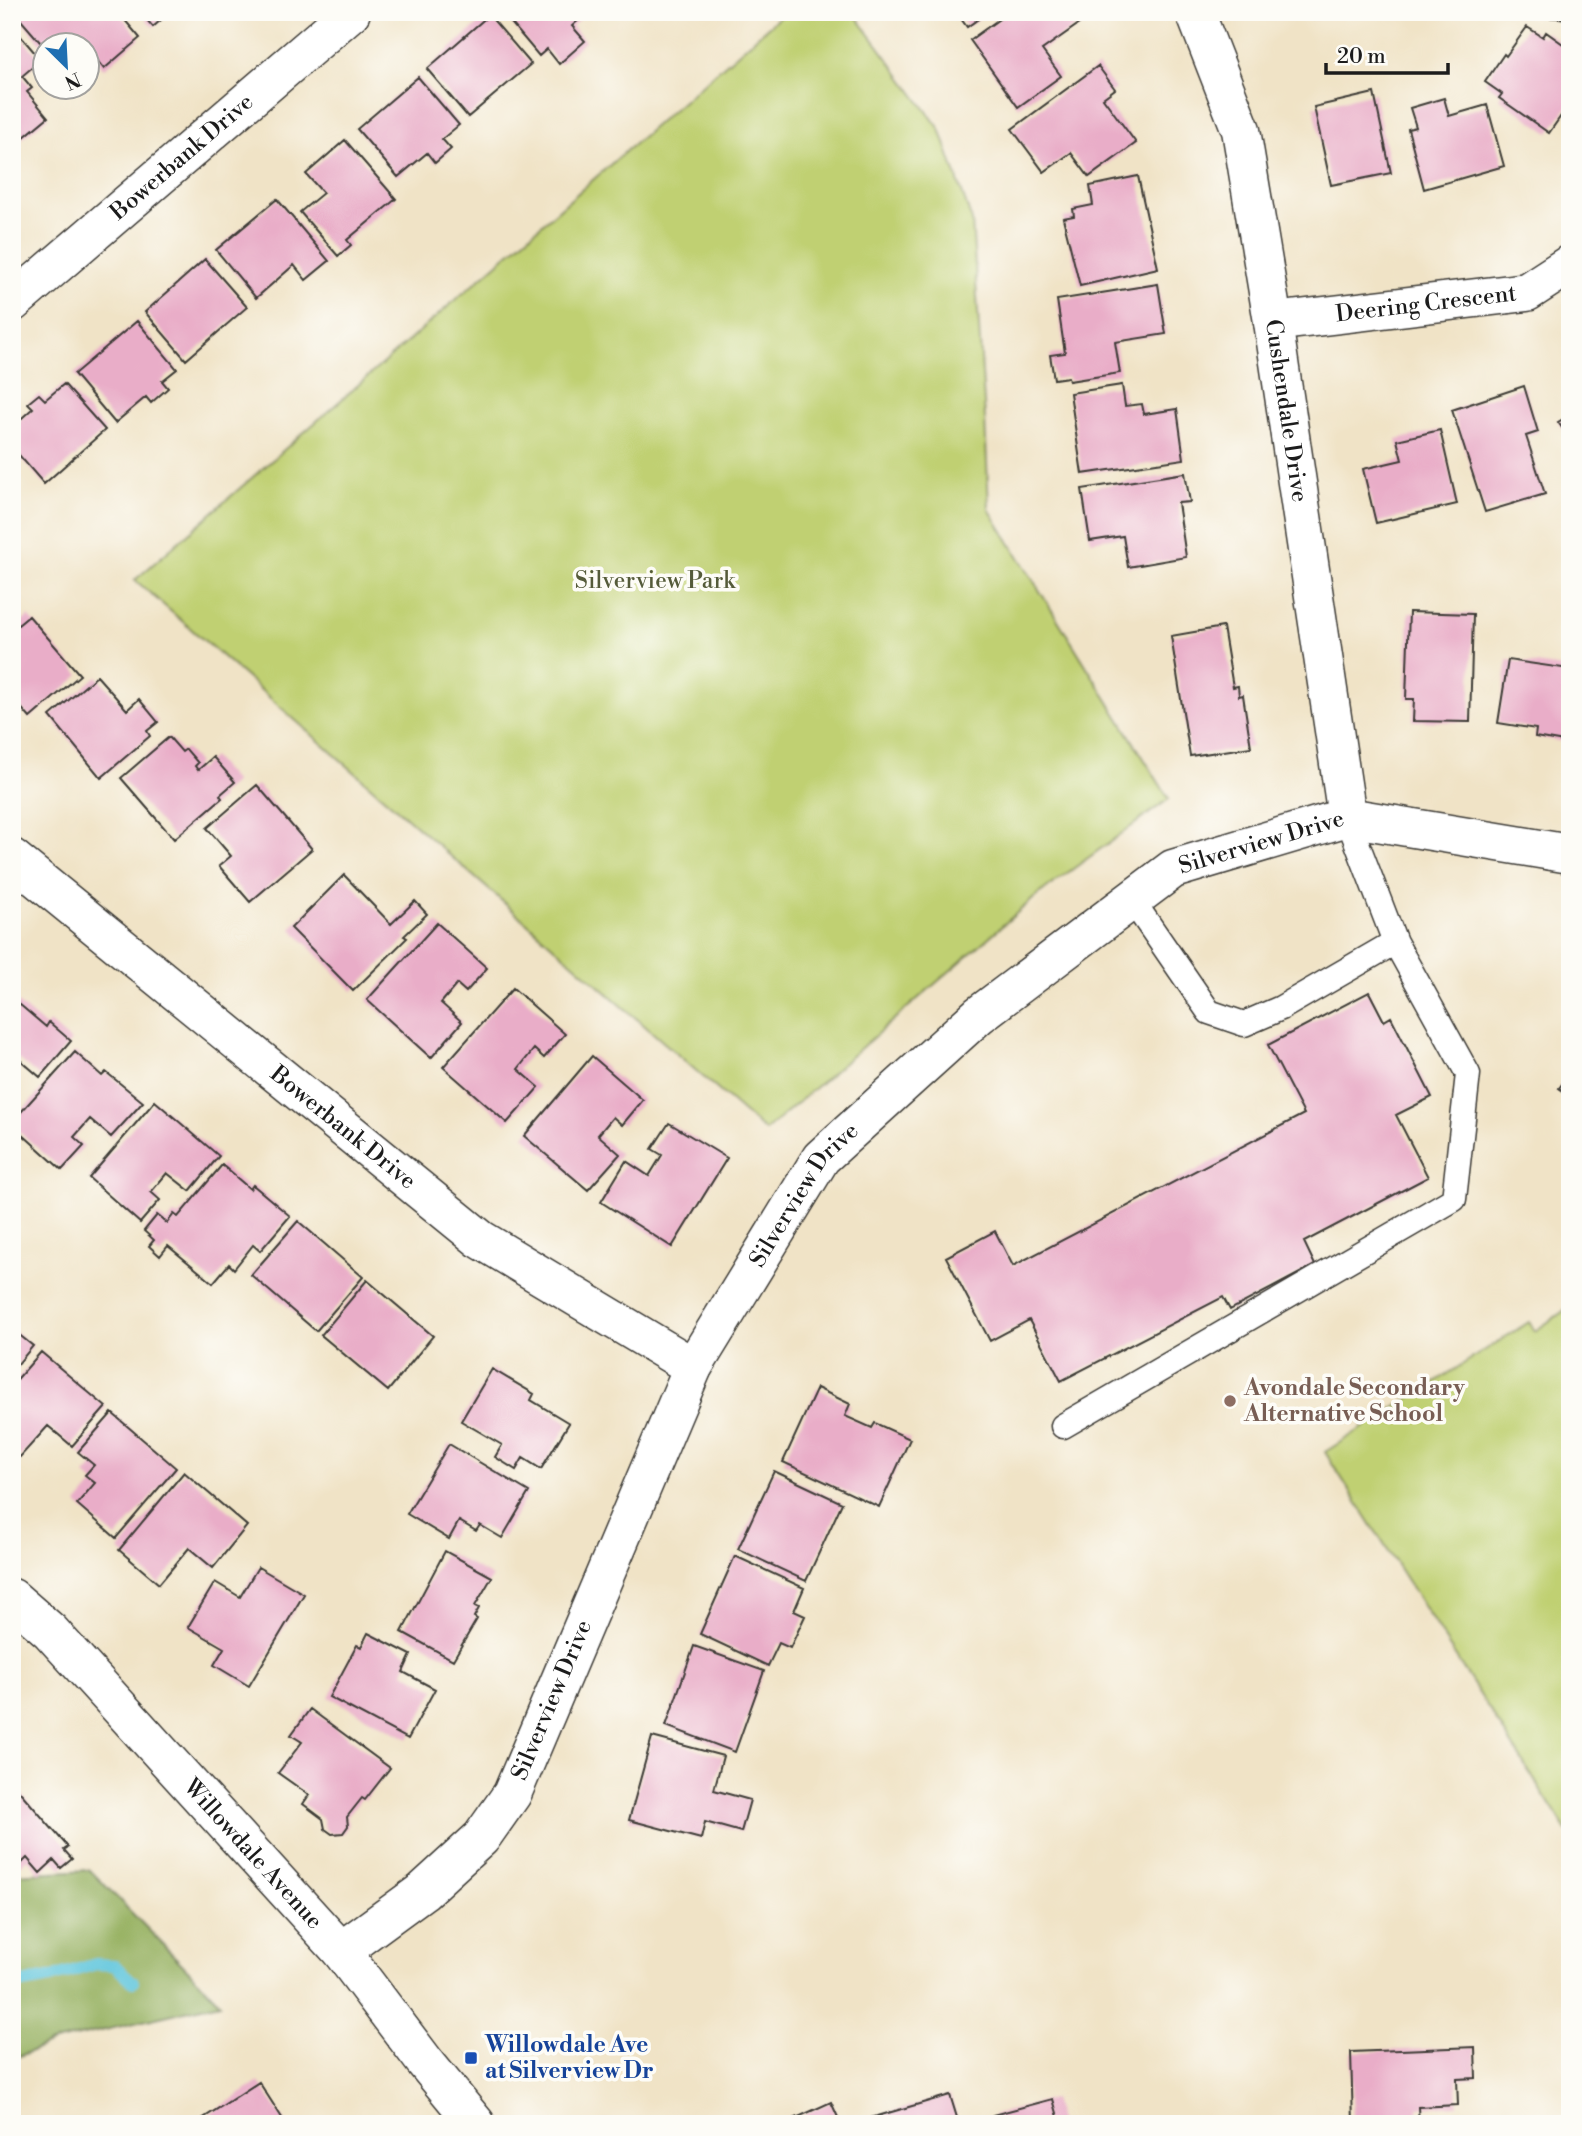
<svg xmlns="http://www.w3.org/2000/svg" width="1582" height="2136" font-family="'Libre Bodoni',serif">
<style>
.green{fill:#c0d072;stroke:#6e7647;stroke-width:2}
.forest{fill:#98b264;stroke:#5a6740;stroke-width:2}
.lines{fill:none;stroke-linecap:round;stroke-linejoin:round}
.stream{stroke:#60c6dd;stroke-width:12}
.building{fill:#e9adc8}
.service-casing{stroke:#3c3a36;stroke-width:27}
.minor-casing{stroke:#3c3a36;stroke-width:41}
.tertiary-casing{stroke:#3c3a36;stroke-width:41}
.service{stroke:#fff;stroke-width:24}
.minor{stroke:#fff;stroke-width:38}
.tertiary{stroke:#fff;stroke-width:38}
.education-dot{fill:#8d6e63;stroke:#fdfcf7;stroke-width:2.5}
.transit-dot{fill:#1a4fb4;stroke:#fdfcf7;stroke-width:2.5}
.labels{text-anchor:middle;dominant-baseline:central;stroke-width:7;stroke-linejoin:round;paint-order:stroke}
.street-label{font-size:23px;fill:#1c1c1c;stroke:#fdfcf7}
.park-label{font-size:23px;fill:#555b3a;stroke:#fdfcf7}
.education-label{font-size:23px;font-weight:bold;fill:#785e54;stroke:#fdfcf7;text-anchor:start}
.transit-label{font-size:23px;font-weight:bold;fill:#164399;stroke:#fdfcf7;text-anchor:start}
</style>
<rect width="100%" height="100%" fill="#fdfcf7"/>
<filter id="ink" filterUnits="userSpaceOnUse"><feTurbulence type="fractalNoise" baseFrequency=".0143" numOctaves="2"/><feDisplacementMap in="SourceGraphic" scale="14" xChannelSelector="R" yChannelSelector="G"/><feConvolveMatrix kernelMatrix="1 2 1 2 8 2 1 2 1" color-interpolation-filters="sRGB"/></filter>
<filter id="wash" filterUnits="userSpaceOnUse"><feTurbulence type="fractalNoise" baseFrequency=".00686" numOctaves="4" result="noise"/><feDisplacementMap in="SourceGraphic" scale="28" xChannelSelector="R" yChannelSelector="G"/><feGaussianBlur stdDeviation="1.57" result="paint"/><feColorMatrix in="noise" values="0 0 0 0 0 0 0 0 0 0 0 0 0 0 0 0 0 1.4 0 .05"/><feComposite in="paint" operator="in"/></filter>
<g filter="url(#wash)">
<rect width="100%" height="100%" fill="#f0e3c6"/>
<path class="green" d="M 785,12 L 853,12 L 940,129 L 972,221 L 985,418 L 989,509 L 1169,799 L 1040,893 L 765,1131 L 135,580 Z
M 1564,1311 L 1570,1320 L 1570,1829 L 1567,1831 L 1325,1452 L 1529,1322 L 1535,1331 Z"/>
<path class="forest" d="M 90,1870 L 220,2003 L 54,2042 L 12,2059 L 12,1874 Z"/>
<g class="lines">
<path class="stream" d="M 12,1985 L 50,1978 L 96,1964 L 114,1965 L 133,1982"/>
</g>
<g id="blocks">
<path class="building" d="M 14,12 L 118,12 L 140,38 L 104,69 L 88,49 L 88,46 L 84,46 L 73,33 L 58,46 L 46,46 L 46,49 Z
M 140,12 L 170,12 L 153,27 Z
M 502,12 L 588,12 L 572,26 L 585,41 L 559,64 L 547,49 L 539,56 Z
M 956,12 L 988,12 L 967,27 Z
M 1009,12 L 1077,12 L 1083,21 L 1042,50 L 1061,76 L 1018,107 L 970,40 Z
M 1312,12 L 1333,12 L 1315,20 Z
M 1533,12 L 1570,12 L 1570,19 L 1532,16 Z
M 489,15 L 531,64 L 468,117 L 427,69 Z
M 12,26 L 41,60 L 22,76 L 32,88 L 27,92 L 48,117 L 12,147 Z
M 1527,27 L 1543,37 L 1546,32 L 1570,49 L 1570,103 L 1549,133 L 1499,98 L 1502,94 L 1485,82 L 1504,54 L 1506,56 Z
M 1098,66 L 1115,89 L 1103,98 L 1136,143 L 1089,177 L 1071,153 L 1044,172 L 1012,129 Z
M 418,77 L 459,125 L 442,139 L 451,149 L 435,163 L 427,153 L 398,177 L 357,129 Z
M 1374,93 L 1391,173 L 1331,185 L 1314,107 Z
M 1444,98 L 1449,116 L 1487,105 L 1504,166 L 1424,189 L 1408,129 L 1416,127 L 1410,108 Z
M 345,140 L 396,199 L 347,240 L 351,245 L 338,256 L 300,212 L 323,193 L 306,174 Z
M 1138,176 L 1158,268 L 1080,286 L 1063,218 L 1074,216 L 1073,209 L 1093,205 L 1090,186 Z
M 277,199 L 329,261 L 306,280 L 294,265 L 256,298 L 216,250 Z
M 205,259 L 247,307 L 186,360 L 145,312 Z
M 1158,284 L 1166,334 L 1115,342 L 1120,373 L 1069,381 L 1068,377 L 1054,379 L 1050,355 L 1065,353 L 1057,300 Z
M 137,321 L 177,369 L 162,381 L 168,388 L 151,403 L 146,397 L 115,423 L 74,374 Z
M 64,384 L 105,430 L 44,484 L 12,447 L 12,427 L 33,408 L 28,403 L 39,394 L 45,400 Z
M 1122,385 L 1125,406 L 1142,404 L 1144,414 L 1177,409 L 1184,459 L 1082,474 L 1070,393 Z
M 1524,386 L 1538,432 L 1526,436 L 1545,494 L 1485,512 L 1452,410 Z
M 1570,415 L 1570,439 L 1558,422 Z
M 1440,430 L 1457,504 L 1376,523 L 1363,469 L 1402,460 L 1397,440 Z
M 1185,473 L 1190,502 L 1178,503 L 1186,557 L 1128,567 L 1123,536 L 1090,541 L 1082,489 Z
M 1409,612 L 1473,614 L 1470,722 L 1413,721 L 1414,699 L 1406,699 Z
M 29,616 L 80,675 L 30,718 L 12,697 L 12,630 Z
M 1223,627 L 1233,687 L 1238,686 L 1239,696 L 1243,695 L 1251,747 L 1190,756 L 1171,636 Z
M 1508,660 L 1570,669 L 1570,743 L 1535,737 L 1536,729 L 1498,723 Z
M 97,676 L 127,710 L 139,699 L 158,722 L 147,731 L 150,736 L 101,778 L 50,716 Z
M 169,737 L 182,752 L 186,749 L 198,763 L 195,766 L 198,770 L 213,757 L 235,782 L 220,795 L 222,798 L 174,839 L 121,778 Z
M 257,785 L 312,849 L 250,902 L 219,866 L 231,856 L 207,828 Z
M 344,875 L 391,924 L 415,901 L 427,914 L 404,936 L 407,938 L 353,991 L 291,928 Z
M 437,923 L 487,968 L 466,992 L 457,984 L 441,1003 L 462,1022 L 431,1058 L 367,1000 Z
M 513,988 L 565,1034 L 544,1058 L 534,1049 L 518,1069 L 539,1087 L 507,1123 L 443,1067 Z
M 1369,992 L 1384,1021 L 1391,1017 L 1432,1097 L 1396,1115 L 1428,1177 L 1304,1242 L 1315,1265 L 1230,1310 L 1223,1297 L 1061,1381 L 1029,1320 L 990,1341 L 946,1257 L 995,1231 L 1013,1266 L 1304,1114 L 1268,1045 Z
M 12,998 L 46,1027 L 49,1022 L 71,1041 L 40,1077 L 19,1059 L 12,1067 Z
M 75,1052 L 102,1076 L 106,1072 L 143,1102 L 111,1137 L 90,1119 L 74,1137 L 84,1146 L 62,1170 L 12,1125 L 12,1122 Z
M 592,1056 L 643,1100 L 622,1125 L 613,1117 L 598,1135 L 620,1154 L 588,1190 L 524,1136 Z
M 1570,1074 L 1570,1096 L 1559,1088 Z
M 155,1101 L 219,1156 L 190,1191 L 167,1173 L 151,1192 L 160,1200 L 140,1223 L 89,1178 Z
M 669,1123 L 727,1158 L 672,1247 L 601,1202 L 626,1161 L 649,1176 L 662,1155 L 652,1149 Z
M 222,1165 L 250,1189 L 253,1185 L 290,1216 L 260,1251 L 253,1245 L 234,1269 L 229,1264 L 213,1283 L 168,1246 L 160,1256 L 149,1246 L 154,1240 L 144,1231 L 157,1215 L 167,1223 L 174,1214 L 178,1217 Z
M 298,1221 L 363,1277 L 316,1331 L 251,1275 Z
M 367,1280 L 433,1336 L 388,1391 L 321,1335 Z
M 12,1329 L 33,1346 L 12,1371 Z
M 41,1352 L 106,1407 L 72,1446 L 48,1426 L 20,1457 L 12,1451 L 12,1385 Z
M 492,1369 L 534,1394 L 531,1400 L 569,1423 L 541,1469 L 523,1458 L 516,1470 L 495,1457 L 502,1445 L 461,1421 Z
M 817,1388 L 850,1404 L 845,1416 L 872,1428 L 875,1423 L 910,1439 L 879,1507 L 783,1462 Z
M 112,1413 L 176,1468 L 116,1538 L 77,1504 L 95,1483 L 85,1475 L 94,1465 L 78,1452 Z
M 449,1444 L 529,1492 L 502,1538 L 480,1525 L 476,1531 L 459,1521 L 449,1539 L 407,1514 Z
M 774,1471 L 842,1503 L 806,1581 L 738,1549 Z
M 184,1472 L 247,1526 L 213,1568 L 189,1548 L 159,1584 L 119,1550 Z
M 445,1551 L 492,1577 L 475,1606 L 479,1608 L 474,1617 L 477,1619 L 453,1660 L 402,1632 Z
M 735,1556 L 804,1588 L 794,1611 L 805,1616 L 790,1648 L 779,1643 L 768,1666 L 700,1634 Z
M 258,1567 L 304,1594 L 249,1686 L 214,1665 L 224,1648 L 188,1627 L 215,1582 L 240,1597 Z
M 368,1633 L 411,1655 L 403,1672 L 435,1689 L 408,1739 L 329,1697 L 357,1645 L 361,1647 Z
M 694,1646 L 764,1671 L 735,1752 L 666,1726 Z
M 310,1709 L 390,1768 L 365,1800 L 362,1798 L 347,1817 L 348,1826 L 343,1833 L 332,1834 L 325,1829 L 323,1819 L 303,1804 L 309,1795 L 278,1773 L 302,1742 L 291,1735 Z
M 652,1737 L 723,1756 L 714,1790 L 750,1800 L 741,1832 L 705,1822 L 701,1839 L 629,1820 Z
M 14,1785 L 68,1847 L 64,1850 L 72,1859 L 61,1868 L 54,1860 L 40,1873 L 27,1858 L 17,1868 L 12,1863 L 12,1787 Z
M 1475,2047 L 1476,2078 L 1457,2079 L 1458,2105 L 1418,2107 L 1419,2124 L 1353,2124 L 1351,2052 Z
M 259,2082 L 286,2124 L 206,2124 L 202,2119 Z
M 950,2095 L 959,2124 L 865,2124 L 864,2120 Z
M 1053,2099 L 1060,2124 L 996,2124 L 993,2115 Z
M 831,2102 L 841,2124 L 783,2124 Z"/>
</g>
</g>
<g filter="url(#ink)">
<use href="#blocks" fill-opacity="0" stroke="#3c3a36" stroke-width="2"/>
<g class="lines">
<g class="service-casing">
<path id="service" d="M 1132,900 L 1209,1012 L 1244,1024 L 1281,1008 L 1395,942
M 1063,1426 L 1454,1199 L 1468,1074 L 1395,942 L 1347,817"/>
</g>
<g class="minor-casing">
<g id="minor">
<path id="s1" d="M 1195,12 L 1241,130 L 1273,322 L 1347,817"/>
<path id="s2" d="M 12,303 L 351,12"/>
<path id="s3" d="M 1273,322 L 1527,292 L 1570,264"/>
<path id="s4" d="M 12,858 L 480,1239 L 693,1367"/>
<path id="s5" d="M 341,1951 L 423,1891 L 481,1838 L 512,1794 L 693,1367 L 821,1158 L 979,1015 L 1173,869 L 1347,817 L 1570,854"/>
</g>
</g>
<g class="tertiary-casing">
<g id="tertiary">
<path id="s6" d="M 12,1598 L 50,1631 L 341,1951 L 425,2062 L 476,2124"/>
</g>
</g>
<use href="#service" class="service"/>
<use href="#minor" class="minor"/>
<use href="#tertiary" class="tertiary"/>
</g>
</g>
<circle class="education-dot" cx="1230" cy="1401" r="7"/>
<rect class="transit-dot" x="464" y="2051" width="14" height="14" rx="3.5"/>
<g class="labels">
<g class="street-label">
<text stroke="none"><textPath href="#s2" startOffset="224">Bowerbank Drive</textPath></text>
<text stroke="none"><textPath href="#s3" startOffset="154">Deering Crescent</textPath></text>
<text stroke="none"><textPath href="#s1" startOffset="411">Cushendale Drive</textPath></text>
<text stroke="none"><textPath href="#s5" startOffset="1491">Silverview Drive</textPath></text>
<text stroke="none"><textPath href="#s4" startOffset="427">Bowerbank Drive</textPath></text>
<text stroke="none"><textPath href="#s5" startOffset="903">Silverview Drive</textPath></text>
<text stroke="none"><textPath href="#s5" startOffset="336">Silverview Drive</textPath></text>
<text stroke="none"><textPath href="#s6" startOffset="352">Willowdale Avenue</textPath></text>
</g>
<g class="park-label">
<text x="655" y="581">Silverview Park</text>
</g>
<g class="education-label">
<text x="1244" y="1388">Avondale Secondary<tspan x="1244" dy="26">Alternative School</tspan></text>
</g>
<g class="transit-label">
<text x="485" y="2045">Willowdale Ave<tspan x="485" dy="26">at Silverview Dr</tspan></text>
</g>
</g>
<rect width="1582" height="2136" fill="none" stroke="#fdfcf7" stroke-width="42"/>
<g transform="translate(66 66) rotate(156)"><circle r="33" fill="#fdfcf7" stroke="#a3a29f" stroke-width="2"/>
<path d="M0-5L12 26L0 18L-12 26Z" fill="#1f6fb2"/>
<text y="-10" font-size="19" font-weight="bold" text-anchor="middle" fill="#1c1c1c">N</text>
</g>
<path d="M1326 63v10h122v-10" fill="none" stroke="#1c1c1c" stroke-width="3.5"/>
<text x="1337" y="63" font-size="21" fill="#1c1c1c" stroke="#fdfcf7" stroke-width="5" paint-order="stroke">20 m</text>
</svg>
